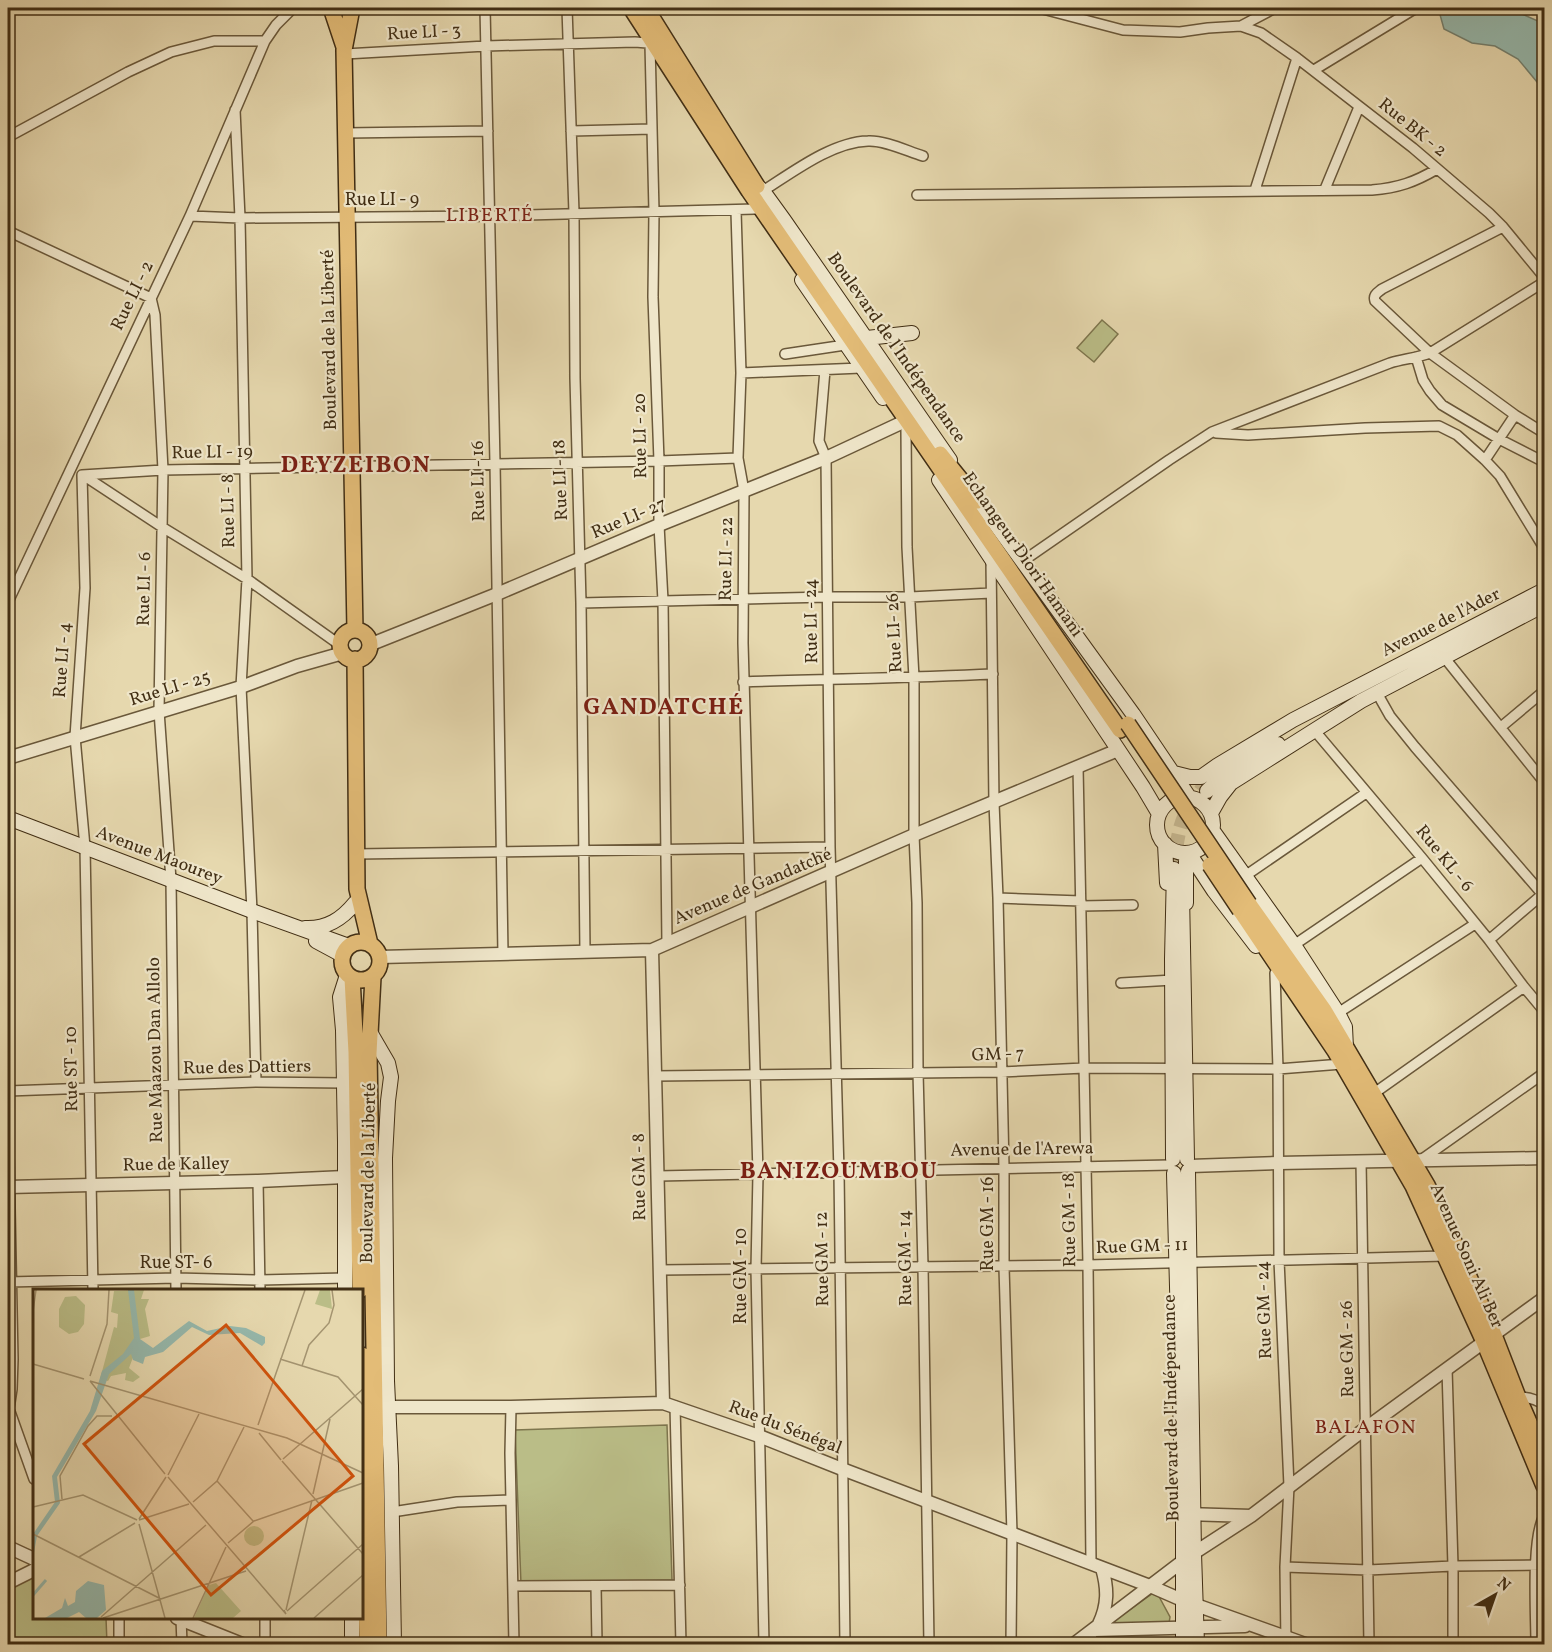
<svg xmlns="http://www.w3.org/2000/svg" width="1552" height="1652" font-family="Vollkorn,serif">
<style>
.green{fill:#babd87;stroke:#7e764e;stroke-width:1.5}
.water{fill:#96b9ad;stroke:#748170;stroke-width:1.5}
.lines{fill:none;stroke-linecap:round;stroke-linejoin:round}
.secondary-tunnel{stroke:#c5b68f;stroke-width:14;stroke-dasharray:14 7;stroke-linecap:butt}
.minor-casing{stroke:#6a583a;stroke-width:12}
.tertiary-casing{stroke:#6a583a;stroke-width:15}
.secondary-casing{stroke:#412e14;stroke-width:16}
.primary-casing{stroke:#412e14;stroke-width:18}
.trunk-casing{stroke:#412e14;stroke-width:18}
.minor{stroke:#efe6ca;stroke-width:9}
.tertiary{stroke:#efe6ca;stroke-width:12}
.secondary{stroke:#efe6ca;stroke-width:14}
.primary{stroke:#e3bc77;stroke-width:15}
.trunk{stroke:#e3bc77;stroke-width:15}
.primary-bridge-casing{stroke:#412e14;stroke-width:18;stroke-linecap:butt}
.primary-bridge{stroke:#e3bc77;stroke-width:15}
.labels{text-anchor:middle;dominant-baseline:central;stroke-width:4.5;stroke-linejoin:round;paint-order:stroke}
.street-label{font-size:18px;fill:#412e14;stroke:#efe6ca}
.neighbourhood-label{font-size:20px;letter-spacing:1.5px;fill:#7a1f14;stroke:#efe6ca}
.district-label{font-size:24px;font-weight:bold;letter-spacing:1.5px;fill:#7a1f14;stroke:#efe6ca}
.inset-river{fill:none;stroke:#96b9ad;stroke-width:3}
.inset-road{fill:none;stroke:#a49470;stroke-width:1.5}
.view{fill:#cf530d;fill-opacity:0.15;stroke:#cf530d;stroke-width:3}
.inset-edge{fill:none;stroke:#412e14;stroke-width:3}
</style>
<rect width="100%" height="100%" fill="#e6d8ae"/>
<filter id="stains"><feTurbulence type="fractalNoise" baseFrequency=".00333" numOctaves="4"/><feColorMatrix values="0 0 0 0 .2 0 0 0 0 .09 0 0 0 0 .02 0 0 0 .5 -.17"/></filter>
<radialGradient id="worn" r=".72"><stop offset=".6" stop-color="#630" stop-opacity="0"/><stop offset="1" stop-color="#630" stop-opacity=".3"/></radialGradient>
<path class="green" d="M 1102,320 L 1118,334 L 1094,362 L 1077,348 Z
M 667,1425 L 672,1580 L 521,1584 L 515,1430 Z
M 34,1576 L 34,1618 L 106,1618 L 107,1644 L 8,1644 L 8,1589 Z
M 1156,1591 L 1170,1617 L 1169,1623 L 1114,1623 L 1114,1621 Z"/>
<path class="water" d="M 1435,8 L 1486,8 L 1492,11 L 1522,14 L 1542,23 L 1544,22 L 1544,88 L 1537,82 L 1518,59 L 1495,46 L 1472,43 L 1444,29 L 1439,11 Z"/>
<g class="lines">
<path class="secondary-tunnel" d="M 1174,869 C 1178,831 1179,817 1203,787"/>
<g class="minor-casing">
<path id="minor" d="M 485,8 L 495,463 L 503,954
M 567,8 L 574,213 L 575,378 L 581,603 L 585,951
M 1039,8 L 1123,30 L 1180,32 L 1208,28 L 1241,26 L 1275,8
M 1241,26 L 1261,33 L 1297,58 L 1413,148 L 1489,213 L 1503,227 L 1544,277
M 650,44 L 654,212 L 653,297 L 659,461 L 659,525 L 663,601 L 667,943
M 345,54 L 486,46 L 635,42 L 647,43 L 653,46
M 1314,70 L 1416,8
M 235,110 L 240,218 L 247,579 L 241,687 L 252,911 L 256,1082
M 571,131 L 652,129
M 346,133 L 488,131
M 8,137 L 128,72 L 171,52 L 214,41 L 265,41
M 1325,189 L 1359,107
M 1255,190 L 1297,58
M 763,191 C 793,172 832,142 868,141 C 884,140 907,151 923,156
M 917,195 L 1372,190 C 1398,188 1415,182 1437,169
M 736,211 L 741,373 L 738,458 L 744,491 L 743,643 L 758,1174 L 756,1269 L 764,1644
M 190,216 L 240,218 L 490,216 L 755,209
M 1503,227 L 1382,289 C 1377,293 1373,295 1375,301 L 1430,353 L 1515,415 L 1544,433
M 8,231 L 151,298 L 155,315 L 163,470 L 159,711 L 171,880 L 176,1290
M 785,354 L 845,345
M 1416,357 L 1423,380 L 1430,391 L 1442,405 L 1499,439 L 1544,462
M 825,370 L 819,441 L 826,458 L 830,847 L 839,1172 L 845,1644
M 741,373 L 861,368
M 906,430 L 907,547 L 914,678 L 914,835 L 917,903 L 918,1072 L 923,1267 L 929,1644
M 1216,433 L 1248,435 L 1365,428 L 1439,426 L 1457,435 L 1485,460 L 1500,476 L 1544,548
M 1485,460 L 1515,415
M 83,475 L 162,527 L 247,579 L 340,645
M 991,561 L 994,803 L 998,898 L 1004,1168 L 1004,1267 L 1012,1534 L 1011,1644
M 1023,561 L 1169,460 L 1212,432 L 1390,363 C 1403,359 1417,358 1430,353 L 1544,282
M 8,602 L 190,216 L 265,41 L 276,25 L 293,8
M 581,603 L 828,597 L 910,597 L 991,593
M 1444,657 L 1544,782
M 743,682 C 826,679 910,678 993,674
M 1377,693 L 1390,716 L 1415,747 L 1544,896
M 1501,727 L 1544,691
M 1315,731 L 1422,858 L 1489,940 L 1524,987 L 1544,1011
M 1078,767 L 1088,1265 L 1091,1563
M 356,854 L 830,847
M 1245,876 L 1366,793
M 998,898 L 1081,901
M 1081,906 L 1133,905
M 1489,940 L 1544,893
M 1294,945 L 1422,858
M 1275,973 L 1278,1069 L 1279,1260 L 1289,1486 L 1285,1567 L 1286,1644
M 1121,983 L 1173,980
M 1338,1013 L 1475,924
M 655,1076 L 1001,1072 L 1084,1068 L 1278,1069 L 1342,1064
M 8,1091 L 256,1082 L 344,1083
M 1373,1094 L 1524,987
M 8,1107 L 13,1359 L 12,1389 L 9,1409
M 1421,1160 L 1544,1073
M 1361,1161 L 1369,1644
M 658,1176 L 1170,1165
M 258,1181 L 260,1290
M 660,1270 L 1088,1265 L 1445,1256
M 8,1282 L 176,1278 L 260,1280 L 345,1278
M 93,1290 L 85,847 L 75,737 L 85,588 L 82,475 L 163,470 L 659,461 L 738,458
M 1447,1369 L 1453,1566 L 1453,1644
M 1518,1397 C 1529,1397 1536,1399 1544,1405
M 8,1406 L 34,1479
M 675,1406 L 681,1644
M 511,1407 L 510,1453 L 514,1644
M 392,1512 L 457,1502 L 511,1500
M 1285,1567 L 1368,1570 L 1453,1566 L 1544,1565
M 513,1586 L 680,1585
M 596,1586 L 597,1644
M 181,1618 L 182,1644
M 265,1618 L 265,1644
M 1090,1633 L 1094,1644
M 119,1644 L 119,1618
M 1536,1644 C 1536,1615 1531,1539 1544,1516"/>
</g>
<g class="tertiary-casing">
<path id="tertiary" d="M 369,645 L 497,594 L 659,525 L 826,458 L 901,423
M 8,758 L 241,687 L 297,666 L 343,653
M 652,950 L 663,1403
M 380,957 L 652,950 L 914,835 L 1118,750
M 1190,1166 L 1279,1163 L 1544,1158
M 8,1187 L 258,1181 L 345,1177
M 388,1407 L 511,1407 L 663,1403 L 759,1436 L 842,1469 L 1150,1586 L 1182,1600 L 1305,1644
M 1186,1514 L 1251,1516
M 8,1547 L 34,1559
M 1194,1553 L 1251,1516 L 1366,1428 L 1544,1298
M 8,1583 L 34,1570
M 177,1618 L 242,1644
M 1099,1624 C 1108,1605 1108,1589 1102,1568
M 1094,1630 L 1245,1626
M 1074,1644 L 1183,1561"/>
</g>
<g class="secondary-casing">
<path id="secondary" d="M 757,186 L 763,191 L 784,220 L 950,460
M 802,280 L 883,398
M 867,338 L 912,333
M 939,480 L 1143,787 L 1159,814
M 973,493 L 1133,714 L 1189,797
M 1174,773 L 1190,777 L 1201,777 L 1218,765 L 1293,720 L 1544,590
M 1207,791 C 1227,771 1254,758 1278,744
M1157 825a28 28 0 1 1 56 0a28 28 0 1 1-56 0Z
M 1211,813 L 1220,797 L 1231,783 L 1361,701 L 1544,605
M 8,818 L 252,911 L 349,946
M 1213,831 L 1294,945 L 1338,1013 L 1345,1027 L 1346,1048
M 1165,844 L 1167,883
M 1186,853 L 1186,903
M 1189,853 L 1214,891 L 1256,946
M 1182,894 L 1187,1159
M 305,928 C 327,929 342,919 355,903
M 316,941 L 342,955
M 370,1032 L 388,1063 L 391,1077 L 388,1101 L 385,1158 L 387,1381 L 391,1466 L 394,1644
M 1173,1159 L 1172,959 L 1174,869
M 1188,1171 L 1194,1553 L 1197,1644
M 1174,1173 L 1183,1514 L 1183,1644
M 345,1290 L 345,1142 L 343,1030 L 340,997 L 347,975
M 352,1618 L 352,1644"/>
</g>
<g class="primary-casing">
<path id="primary" d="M 631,8 L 749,191 L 1120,730
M 646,8 L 757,186
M 940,454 L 978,501
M 1249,904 L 1324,1010 L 1427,1185 L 1449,1230 L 1494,1335 L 1518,1397 L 1544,1456
M 1240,910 L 1335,1051 L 1413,1186 L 1484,1342 L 1544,1486"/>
</g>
<g class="trunk-casing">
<path id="trunk" d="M 331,8 L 344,47
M 352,8 L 344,50 L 355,630
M340 645a15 15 0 1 1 30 0a15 15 0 1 1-30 0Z
M 355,659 L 357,889 L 370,944
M342 961a19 19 0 1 1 38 0a19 19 0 1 1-38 0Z
M 373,977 L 369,1053 L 379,1644
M 352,978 L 356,1052 L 360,1290
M 362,1355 L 367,1644"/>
</g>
<use href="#minor" class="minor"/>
<use href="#tertiary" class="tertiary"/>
<use href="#secondary" class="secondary"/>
<use href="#primary" class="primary"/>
<use href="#trunk" class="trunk"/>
<g class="primary-bridge-casing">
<path id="primary-bridge" d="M 1128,724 L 1249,904
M 1210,865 L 1240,910"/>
</g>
<use href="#primary-bridge" class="primary-bridge"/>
</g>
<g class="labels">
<g class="street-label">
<text transform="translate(424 33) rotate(-3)">Rue LI - 3</text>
<text transform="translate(1412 128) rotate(39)">Rue BK - 2</text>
<text x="382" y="200">Rue LI - 9</text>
<text transform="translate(133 296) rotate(-64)">Rue LI - 2</text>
<text transform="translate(330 340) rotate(-91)">Boulevard de la Liberté</text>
<text transform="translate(896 348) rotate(55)">Boulevard de l'Indépendance</text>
<text transform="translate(641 436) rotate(-91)">Rue LI - 20</text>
<text transform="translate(212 453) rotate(-1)">Rue LI - 19</text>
<text transform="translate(561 480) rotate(-92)">Rue LI - 18</text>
<text transform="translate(479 481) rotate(-91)">Rue LI - 16</text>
<text transform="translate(229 511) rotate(-91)">Rue LI - 8</text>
<text transform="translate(629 519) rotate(-23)">Rue LI- 27</text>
<text transform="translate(1022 555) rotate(55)">Echangeur Diori Hamani</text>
<text transform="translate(727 559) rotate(-89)">Rue LI - 22</text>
<text transform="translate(145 589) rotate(-89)">Rue LI - 6</text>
<text transform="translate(812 621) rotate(-91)">Rue LI - 24</text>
<text transform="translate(1441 623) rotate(-27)">Avenue de l'Ader</text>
<text transform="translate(895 633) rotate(-93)">Rue LI- 26</text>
<text transform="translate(63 660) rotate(-86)">Rue LI - 4</text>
<text transform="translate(170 689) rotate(-17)">Rue LI - 25</text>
<text transform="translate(159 856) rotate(21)">Avenue Maourey</text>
<text transform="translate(1444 859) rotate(51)">Rue KL - 6</text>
<text transform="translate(753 887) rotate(-23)">Avenue de Gandatché</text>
<text transform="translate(156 1050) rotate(-91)">Rue Maazou Dan Allolo</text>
<text transform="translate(998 1055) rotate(-2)">GM - 7</text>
<text transform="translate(247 1068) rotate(-1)">Rue des Dattiers</text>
<text transform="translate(72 1069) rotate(-91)">Rue ST - 10</text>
<text transform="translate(1022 1150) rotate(-1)">Avenue de l'Arewa</text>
<text transform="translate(176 1165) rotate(-1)">Rue de Kalley</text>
<text transform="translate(369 1173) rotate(-89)">Boulevard de la Liberté</text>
<text transform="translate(640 1177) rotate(-91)">Rue GM - 8</text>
<text transform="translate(1070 1220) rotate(-91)">Rue GM - 18</text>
<text transform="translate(988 1224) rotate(-90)">Rue GM - 16</text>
<text transform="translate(1142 1247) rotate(-2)">Rue GM - 11</text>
<text transform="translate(1466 1256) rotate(66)">Avenue Soni Ali Ber</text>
<text transform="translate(906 1258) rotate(-91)">Rue GM - 14</text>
<text transform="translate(823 1259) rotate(-91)">Rue GM - 12</text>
<text x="176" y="1263">Rue ST- 6</text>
<text transform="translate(741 1276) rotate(-90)">Rue GM - 10</text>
<text transform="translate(1265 1310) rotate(-92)">Rue GM - 24</text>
<text transform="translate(1348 1349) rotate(-91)">Rue GM - 26</text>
<text transform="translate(1172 1408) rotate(-91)">Boulevard de l'Indépendance</text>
<text transform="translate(785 1428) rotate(21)">Rue du Sénégal</text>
</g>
<g class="neighbourhood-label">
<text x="490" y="216">LIBERTÉ</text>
<text x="1366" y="1428">BALAFON</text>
</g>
<g class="district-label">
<text x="356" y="466">DEYZEIBON</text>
<text x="664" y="708">GANDATCHÉ</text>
<text x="839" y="1172">BANIZOUMBOU</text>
</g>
</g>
<g transform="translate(33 1289)">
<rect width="330" height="330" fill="#e6d8ae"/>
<path d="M 111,1 L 108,10 L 116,10 L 112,20 L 117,47 L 107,50 L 96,79 L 107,88 L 100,93 L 92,91 L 93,84 L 78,87 L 75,92 L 67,90 L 81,38 L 84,39 L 85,25 L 78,23 L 81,2 ZM 287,1 L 297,1 L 299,20 L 282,15 ZM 43,7 L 52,16 L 51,35 L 45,43 L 36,45 L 26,38 L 26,20 L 32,8 ZM211 247a10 10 0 1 1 20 0a10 10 0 1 1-20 0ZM 183,294 L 208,322 L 200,329 L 161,329 L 176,296 Z" fill="#babd87"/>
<path d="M 95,1 L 101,1 L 107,50 L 120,59 L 156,32 L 174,42 L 197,37 L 213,39 L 232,48 L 232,54 L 229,57 L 207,44 L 176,46 L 159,38 L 130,63 L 112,68 L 110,75 L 100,71 L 98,65 L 76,85 L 63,122 L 24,188 L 27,214 L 4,247 L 0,269 L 0,245 L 22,213 L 19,187 L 57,122 L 69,82 L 90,65 L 101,49 ZM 55,292 L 71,296 L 73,321 L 64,329 L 53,329 L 46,323 L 34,329 L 12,329 L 29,319 L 32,309 L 35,317 L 42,313 L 43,302 Z" fill="#96b9ad"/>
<path class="inset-river" d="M 0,306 L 13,291"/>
<path class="inset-road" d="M 0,22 L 3,1M 247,70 L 305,88 L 330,116M 0,75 L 51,90M 269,77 L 276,56 L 296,34 L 301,16 L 299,1M 57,87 L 74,35 L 76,1M 57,92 L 254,149 L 330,184M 57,92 L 132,185M 0,126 L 0,185M 225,136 L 272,1M 226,144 L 248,171M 250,170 L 330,100M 249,172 L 330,265M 135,186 L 166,125M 135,188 L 253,325 L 251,321M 184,192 L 220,232M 280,205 L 297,130M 29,210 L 27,187 L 55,137 L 64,127 L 79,127M 160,213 L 184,192 L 211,138M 0,218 L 50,206 L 104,231M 106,230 L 133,188M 106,231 L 156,215M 106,235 L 132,329M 0,245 L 126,309M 195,254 L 221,232 L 330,194M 46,268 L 102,234M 253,321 L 279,211M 254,322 L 330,255M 68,328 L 173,236M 70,329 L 213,282M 160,329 L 193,258M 281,329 L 330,286"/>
<path class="view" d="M 193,36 L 320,187 L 178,306 L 51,155 Z"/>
<rect width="330" height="330" class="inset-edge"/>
</g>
<rect width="1552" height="1652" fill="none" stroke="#e6d8ae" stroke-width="30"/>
<rect x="9" y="9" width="1534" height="1634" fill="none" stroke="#412e14" stroke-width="3"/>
<rect x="15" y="15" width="1522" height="1622" fill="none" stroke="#412e14" stroke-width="1.5"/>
<g transform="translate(1495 1595) rotate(40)" stroke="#efe6ca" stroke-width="4.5" paint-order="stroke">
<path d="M0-4.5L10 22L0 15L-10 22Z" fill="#412e14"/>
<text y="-9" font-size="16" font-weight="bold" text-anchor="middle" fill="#412e14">N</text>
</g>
<rect width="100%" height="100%" filter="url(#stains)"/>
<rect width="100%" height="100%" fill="url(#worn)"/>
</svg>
